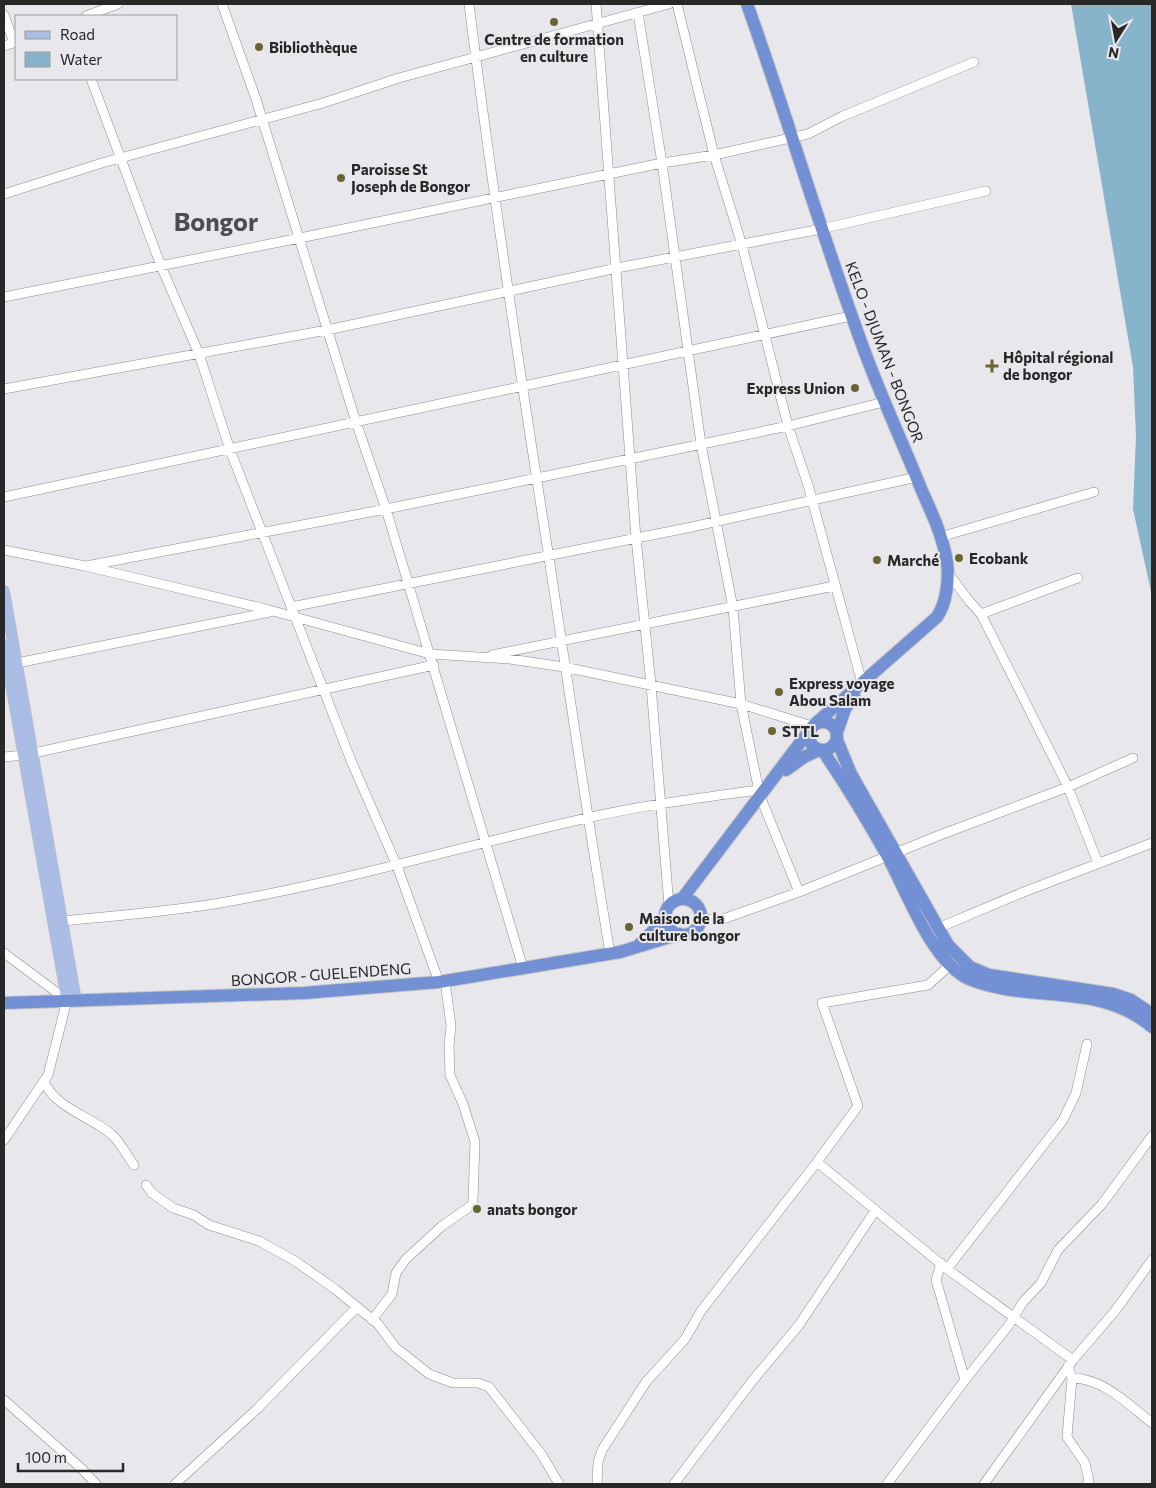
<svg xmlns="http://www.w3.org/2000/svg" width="1156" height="1488" font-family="Commissioner,sans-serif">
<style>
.water{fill:#88b4cb}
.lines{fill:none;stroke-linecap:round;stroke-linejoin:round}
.minor-casing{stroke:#8d8c8f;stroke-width:10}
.major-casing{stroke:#c3c3c3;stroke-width:12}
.highway-casing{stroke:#c3c3c3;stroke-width:14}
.minor{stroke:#fff;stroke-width:9}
.major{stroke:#abbce5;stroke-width:11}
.highway{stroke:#7390d4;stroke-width:12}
.poi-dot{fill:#696532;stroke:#e8e7eb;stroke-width:2}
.labels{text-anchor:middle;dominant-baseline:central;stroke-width:4;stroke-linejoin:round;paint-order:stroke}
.poi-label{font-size:15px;font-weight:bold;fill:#282829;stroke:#e8e7eb;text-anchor:start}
.street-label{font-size:15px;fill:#282829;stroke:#e8e7eb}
.town-label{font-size:25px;font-weight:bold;fill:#4d4c4f;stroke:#e8e7eb}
</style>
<rect width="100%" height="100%" fill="#e8e7eb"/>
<path class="water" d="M 1071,4 L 1152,4 L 1152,596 L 1133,509 L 1136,436 L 1133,367 Z"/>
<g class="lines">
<g class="minor-casing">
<path id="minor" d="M 222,4 L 256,99 L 356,422 L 386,509 L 523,968
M 469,4 C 492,189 520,373 549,558 C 569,690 588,822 610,953
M 596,4 L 636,538 L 651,685 L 669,906
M 677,4 L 714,155 L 742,245 L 788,426 L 808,485 L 862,683
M 638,13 L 662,163 L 701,444 L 733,608 L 741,704 L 760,796 L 799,892
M 4,15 L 14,43
M 86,16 L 118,4
M 4,46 L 16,42
M 91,79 L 161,266 L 199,354 L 230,450 L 352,763 L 397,866 L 439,982
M 4,194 L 102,163 L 323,103 L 399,78 L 669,4
M 4,297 L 300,238 L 662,163 L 714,155 L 808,134 L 843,116 L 974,62
M 4,389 L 327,330 L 617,268 L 821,229 L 986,191
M 4,497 L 851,316
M 940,537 L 1094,492
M 4,550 L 85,566 L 262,608 L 430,654 L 510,659 L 564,667 L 741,704 L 812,726
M 86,566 L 386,509 L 683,448 L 788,426 L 884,402
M 948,573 L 970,602 L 981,614 L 1068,787 L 1098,863
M 291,607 L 687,528 L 917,477
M 981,614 L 1078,578
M 492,655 L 834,586
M 17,663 L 270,612
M 34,753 L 434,665
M 4,757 L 24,755
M 700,920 L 723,919 L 799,892 L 940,835 L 1068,787 L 1133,758
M 63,921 C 114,916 164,912 214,904 C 340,883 462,846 587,818 C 643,805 701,798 758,790
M 938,928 L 1021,893 L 1152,843
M 4,953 L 67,1000 L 48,1075 L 4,1140
M 44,1082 C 57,1109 90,1116 111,1134 C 121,1142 126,1155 134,1165
M 817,1162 L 947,1269 L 1073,1360
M 146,1185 L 152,1193 L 173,1208 L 194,1215 L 209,1225 L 259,1241 L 295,1261 L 335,1289 L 378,1324 L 395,1347 L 429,1374 L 453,1383 L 478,1383 L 489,1387 L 542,1455 L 559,1484
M 941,1263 L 936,1280 L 965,1380
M 947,1269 L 1063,1120 L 1076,1093 L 1087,1044
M 372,1320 L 392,1294 L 396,1273 L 406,1259 L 442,1226 L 472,1205 L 473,1200 L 475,1142 L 463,1104 L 450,1075 L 449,1046 L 451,1026 L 445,981
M 1068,1366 L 1072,1378 L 1067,1437 L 1085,1463 L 1089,1481 L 1087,1484
M 1072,1378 C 1103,1378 1129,1405 1152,1423
M 4,1400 L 81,1468 L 96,1484
M 175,1484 L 256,1410 L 357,1307
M 597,1484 L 598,1462 L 602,1450 L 646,1382 L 685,1339 L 701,1311 L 817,1162 L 858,1106 L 822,1003 L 928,985 L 950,965
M 674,1484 L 753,1380 L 799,1325 L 875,1211
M 887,1484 L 965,1380 L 1009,1325 L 1023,1302 L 1041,1283 L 1058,1250 L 1102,1204 L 1152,1136
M 984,1484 L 1073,1360 L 1115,1311 L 1152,1260"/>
</g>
<g class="major-casing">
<path id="major" d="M 4,591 L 76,1000
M 4,645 L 67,1000"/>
</g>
<g class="highway-casing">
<path id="highway" d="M 747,4 C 789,121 823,241 867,358 C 884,403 904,446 922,491 C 932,513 943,537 947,562 C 949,579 947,602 937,617 L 815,724
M809 736a14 14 0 1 1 28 0a14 14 0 1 1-28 0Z
M 837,732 L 845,709 L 854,695
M 837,740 L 851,774 L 948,945 L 970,967 L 989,975 L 1113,994 L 1131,1000 L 1152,1014
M 823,751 C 846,785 868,821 888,857 C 908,894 929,955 965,977 C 977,984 992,986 1005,989 C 1058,998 1109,990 1152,1027
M 786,770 L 804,757 L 819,750
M 682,899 L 809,731
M665 917a18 18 0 1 1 36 0a18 18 0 1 1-36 0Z
M 639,945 L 665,919
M 4,1003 L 304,993 L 439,982 L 620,952 L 680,934"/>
</g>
<use href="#minor" class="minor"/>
<use href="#major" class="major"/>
<use href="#highway" class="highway"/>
</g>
<g class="poi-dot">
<circle cx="554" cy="22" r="5"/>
<circle cx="259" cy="47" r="5"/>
<circle cx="341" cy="178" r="5"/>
<path d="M989.5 358.5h5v5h5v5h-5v5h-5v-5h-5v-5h5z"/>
<circle cx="855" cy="388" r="5"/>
<circle cx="959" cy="558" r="5"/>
<circle cx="877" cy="560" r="5"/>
<circle cx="779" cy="692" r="5"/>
<circle cx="772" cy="731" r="5"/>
<circle cx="629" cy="927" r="5"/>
<circle cx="477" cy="1209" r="5"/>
</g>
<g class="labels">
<g class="poi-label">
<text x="554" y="39" text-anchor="middle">Centre de formation<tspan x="554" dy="17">en culture</tspan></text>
<text x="269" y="47">Bibliothèque</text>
<text x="351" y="169">Paroisse St<tspan x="351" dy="17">Joseph de Bongor</tspan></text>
<text x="1003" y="357">Hôpital régional<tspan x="1003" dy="17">de bongor</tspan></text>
<text x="845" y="388" text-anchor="end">Express Union</text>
<text x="969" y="558">Ecobank</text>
<text x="887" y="560">Marché</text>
<text x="789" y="683">Express voyage<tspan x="789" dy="17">Abou Salam</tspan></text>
<text x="782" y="731">STTL</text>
<text x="639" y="918">Maison de la<tspan x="639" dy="17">culture bongor</tspan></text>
<text x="487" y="1209">anats bongor</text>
</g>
<g class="street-label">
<text transform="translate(885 352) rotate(69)">KELO - DJUMAN - BONGOR</text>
<text transform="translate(321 974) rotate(-4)">BONGOR - GUELENDENG</text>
</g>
<g class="town-label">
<text x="216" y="221">Bongor</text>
</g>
</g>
<rect width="1156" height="1488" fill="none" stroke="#282829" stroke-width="10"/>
<rect x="15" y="15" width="162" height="65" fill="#e8e7eb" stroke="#9b9b9d"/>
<rect x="25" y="31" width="25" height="8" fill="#abbce5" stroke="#9b9b9d"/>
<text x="60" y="40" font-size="15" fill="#282829">Road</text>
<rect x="25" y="52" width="25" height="15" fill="#88b4cb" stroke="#9b9b9d"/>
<text x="60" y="65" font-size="15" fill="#282829">Water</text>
<g transform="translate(1116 40) rotate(191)" stroke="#e8e7eb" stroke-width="4" paint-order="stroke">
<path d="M0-4L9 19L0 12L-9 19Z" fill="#282829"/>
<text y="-8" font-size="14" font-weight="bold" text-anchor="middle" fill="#282829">N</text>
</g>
<path d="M18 1463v8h105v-8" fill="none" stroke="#282829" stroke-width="2.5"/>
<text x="25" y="1463" font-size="15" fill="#282829" stroke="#e8e7eb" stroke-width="4" paint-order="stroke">100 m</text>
</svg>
